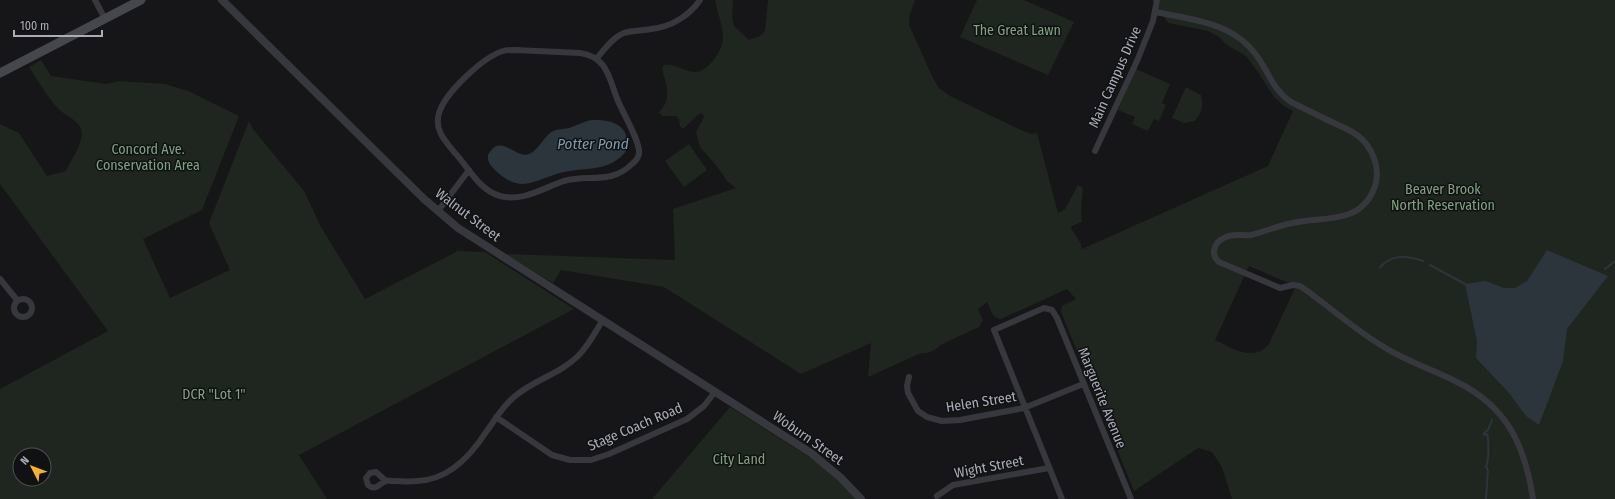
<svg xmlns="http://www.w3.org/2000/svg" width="1615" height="499" font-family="'Fira Sans Condensed',sans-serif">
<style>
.green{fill:#1e261f;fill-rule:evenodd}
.water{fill:#2c353c}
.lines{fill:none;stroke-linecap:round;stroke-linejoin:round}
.stream{stroke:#2c353c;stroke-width:2}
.minor{stroke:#37383d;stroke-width:6}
.tertiary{stroke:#37383d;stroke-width:8}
.secondary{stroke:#45474d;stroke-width:9}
.labels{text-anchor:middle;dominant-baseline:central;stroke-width:3;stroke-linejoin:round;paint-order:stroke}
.park-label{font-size:14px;fill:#7fa381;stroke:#111113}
.street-label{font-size:14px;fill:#a8adb8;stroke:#111113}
.water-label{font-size:15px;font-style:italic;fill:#7f9bb3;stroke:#111113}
</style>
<rect width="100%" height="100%" fill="#161618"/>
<path class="green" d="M 715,0 L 733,0 L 732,17 L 734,26 L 749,40 L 760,36 L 765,31 L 768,0 L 915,0 L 910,14 L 909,25 L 933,78 L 939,88 L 950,96 L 1019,129 L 1031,134 L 1037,133 L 1058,213 L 1065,209 L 1078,185 L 1083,188 C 1082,199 1080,211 1082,222 L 1072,226 L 1071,229 L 1080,242 L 1082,249 L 1268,166 L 1293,111 L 1284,106 L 1274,97 L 1258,72 L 1246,56 L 1227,45 L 1219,37 L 1208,31 L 1168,23 L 1152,0 L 1615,0 L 1615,499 L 1232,499 L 1222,467 L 1212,452 L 1198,448 L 1134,491 L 1061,312 L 1062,306 L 1076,299 L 1067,289 L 1001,319 C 992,319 991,309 987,302 L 978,309 L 983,320 L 979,327 L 940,345 C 937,350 927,354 921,353 L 868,377 L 871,343 L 801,374 L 664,287 L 561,270 L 553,283 L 505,254 L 675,260 L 673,209 L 736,188 L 727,181 L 716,165 L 700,147 L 696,132 L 704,117 L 703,114 L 700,113 L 683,129 L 680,126 L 679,119 L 676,116 L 662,116 L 659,112 C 673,99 666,84 662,69 L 664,65 C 676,63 684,72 696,72 C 702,72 707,67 711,63 C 732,40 720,26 715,0 ZM 1249,266 L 1296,286 L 1269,344 C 1253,363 1232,348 1215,340 Z
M 977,0 L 1024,0 L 1074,22 L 1048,75 L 960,37 Z
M 41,60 L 51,76 L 106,84 L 119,81 L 165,84 L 188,91 L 239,116 L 202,210 L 143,239 L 170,298 L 230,270 L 209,223 L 249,121 L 253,129 L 304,191 L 321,227 L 365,299 L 458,251 L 485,252 L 574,309 L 299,455 L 327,499 L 0,499 L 0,389 L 108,331 L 0,184 L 0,124 L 19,133 L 47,176 L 66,171 C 71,160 81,146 82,134 C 82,123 69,117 62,112 C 52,104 36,78 29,67 ZM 20,455 L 44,455 L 44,479 L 20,479 Z
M 1136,69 L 1170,84 L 1162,103 L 1166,105 L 1159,121 L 1154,119 L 1148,131 L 1132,124 L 1135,117 L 1118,110 Z
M 1186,87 L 1201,95 C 1204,107 1202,111 1195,121 L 1184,123 L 1172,118 Z
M 689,144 L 707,170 L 684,187 L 665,161 Z
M 730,407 L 814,460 L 834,476 L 856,499 L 652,499 Z"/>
<path class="water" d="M 592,120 C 613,119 632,126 626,151 C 610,172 587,167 564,172 C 536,178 523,196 496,171 C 491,166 487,162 488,155 C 501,132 515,159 529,154 C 537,151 542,140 549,134 C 555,128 561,130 569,128 C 577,126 583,121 592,120 Z
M 1547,250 L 1608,276 L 1567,329 L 1563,361 L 1539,425 L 1526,416 L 1509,393 L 1476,358 L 1477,341 L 1465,284 L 1486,281 L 1504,288 L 1515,288 L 1527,281 Z"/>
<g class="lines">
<path class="stream" d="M 1430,265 L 1465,284
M 1380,267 C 1394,253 1406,256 1423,261
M 1605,269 L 1615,261
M 1486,499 L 1488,470 L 1486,467 C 1489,460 1489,441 1487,434 L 1484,435 L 1484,433 L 1488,430 L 1492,420"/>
<path class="minor" d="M 95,0 L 105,19
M 1156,12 C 1193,20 1233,22 1257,56 C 1269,73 1273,90 1291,102 C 1305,109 1319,116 1332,122 C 1340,126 1349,129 1357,135 C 1372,146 1381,168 1375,186 C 1371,199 1361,210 1349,214 C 1333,220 1314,219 1298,222 C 1282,224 1267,231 1251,235 C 1242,236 1232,233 1224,238 C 1214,243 1210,254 1219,262 L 1280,288 L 1293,285 L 1300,286 C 1308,291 1315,297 1322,302 C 1342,318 1362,334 1384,347 C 1406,361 1431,369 1455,381 C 1507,406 1525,445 1533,499
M 515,50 L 580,53 C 608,57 609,79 618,101 C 623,113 641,143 639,154 C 638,158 635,162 632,164 C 611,185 588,174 564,181 C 543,188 523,202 500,196 C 479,190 469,168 455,153 C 445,141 434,130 439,113 C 445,93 483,57 503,51 C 506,50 511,50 515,50 Z
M 597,58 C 604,50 613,37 624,33 C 633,30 642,31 651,29 C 671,27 689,16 700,0
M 1095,151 L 1137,61 L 1153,21 L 1157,0
M 438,211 L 469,170
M 0,279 L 17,300
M14 308a9 9 0 1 1 18 0a9 9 0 1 1-18 0Z
M 909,377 L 907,386 L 908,393 L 918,411 L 927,417 L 942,421 L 960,420 L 1024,408 L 1083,384
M 496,417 L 552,455 L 570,460 L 591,460 L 609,454 L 687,419 L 704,406 L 714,393
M 386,481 L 376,472 L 370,473 L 366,478 L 368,485 C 376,492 379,483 386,481 C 388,480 390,481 392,481 C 401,481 409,482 417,481 C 448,480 470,457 486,432 C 495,420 502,407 514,397 C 533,380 560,374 578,356 C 588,346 595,333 602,321
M 937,496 L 953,485 L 1049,468
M 1062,499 L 994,330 L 1044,308 L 1052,310 L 1057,318 L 1131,499"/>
<path class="tertiary" d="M 222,0 L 424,199 L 458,228 L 811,453 L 840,477 L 861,499"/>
<path class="secondary" d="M 0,73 L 141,0"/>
</g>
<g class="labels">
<g class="park-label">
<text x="1017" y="30">The Great Lawn</text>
<text x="148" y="149">Concord Ave.<tspan x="148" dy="16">Conservation Area</tspan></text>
<text x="1443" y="189">Beaver Brook<tspan x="1443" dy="16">North Reservation</tspan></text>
<text x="214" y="394">DCR "Lot 1"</text>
<text x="739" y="459">City Land</text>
</g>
<g class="street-label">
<text transform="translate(1115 77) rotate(-66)">Main Campus Drive</text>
<text transform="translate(468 215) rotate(37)">Walnut Street</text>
<text transform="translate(1102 398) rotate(68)">Marguerite Avenue</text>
<text transform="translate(981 402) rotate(-9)">Helen Street</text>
<text transform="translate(635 427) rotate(-23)">Stage Coach Road</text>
<text transform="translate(808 438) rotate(35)">Woburn Street</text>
<text transform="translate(989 467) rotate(-11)">Wight Street</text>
</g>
<g class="water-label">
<text x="593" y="144">Potter Pond</text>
</g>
</g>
<g transform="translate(32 467) rotate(312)"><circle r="19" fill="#111113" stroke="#4d4f55"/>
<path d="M0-3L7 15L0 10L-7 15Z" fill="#f2b134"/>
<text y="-6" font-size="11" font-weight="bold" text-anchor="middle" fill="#a8adb8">N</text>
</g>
<path d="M14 30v6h88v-6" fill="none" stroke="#a8adb8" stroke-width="2"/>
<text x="20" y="30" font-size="12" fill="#a8adb8" stroke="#111113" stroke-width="3" paint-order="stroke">100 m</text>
</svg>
